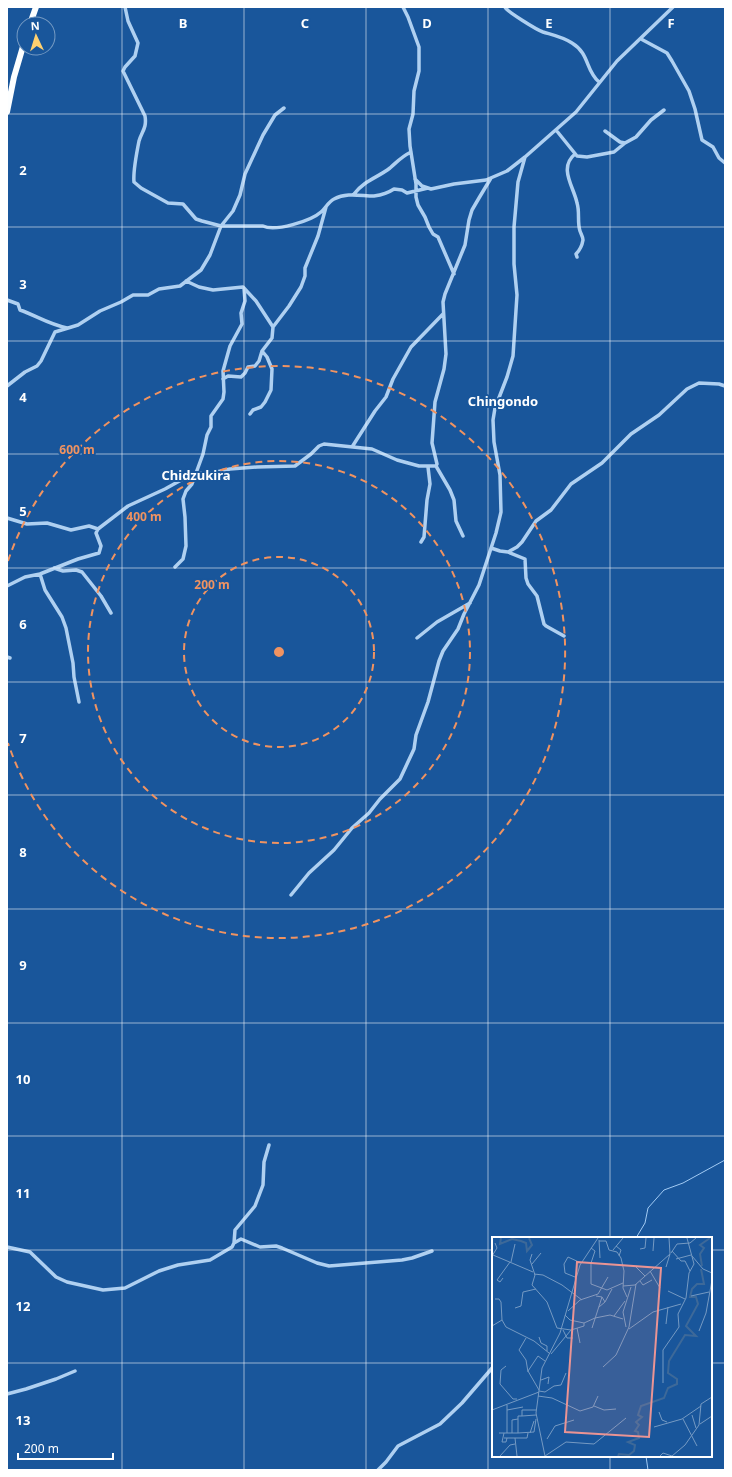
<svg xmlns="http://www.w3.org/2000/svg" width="732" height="1477" font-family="'Noto Sans',sans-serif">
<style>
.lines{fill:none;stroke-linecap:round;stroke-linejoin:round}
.stream{stroke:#a2cbf4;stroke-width:1}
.minor{stroke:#afd0f1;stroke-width:3.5}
.trunk{stroke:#fcfeff;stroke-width:6}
.grid{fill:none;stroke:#fff;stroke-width:1;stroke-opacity:0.55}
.ring{fill:none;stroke:#f09361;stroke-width:2;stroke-dasharray:7 5}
.labels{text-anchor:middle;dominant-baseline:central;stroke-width:4;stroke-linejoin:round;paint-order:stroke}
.quarter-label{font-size:13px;font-weight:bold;fill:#fff;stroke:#19569b}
.inset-river{fill:none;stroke:#3d6999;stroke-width:2}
.inset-road{fill:none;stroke:#759ac3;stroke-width:1}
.view{fill:#ea9494;fill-opacity:0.15;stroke:#ea9494;stroke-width:2}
.inset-edge{fill:none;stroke:#fff;stroke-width:2}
.grid-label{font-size:13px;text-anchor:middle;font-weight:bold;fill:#fff;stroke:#19569b;stroke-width:4;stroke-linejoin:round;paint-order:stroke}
.centre{fill:#f09361;stroke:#19569b;stroke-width:2}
.ring-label{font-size:12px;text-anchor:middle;font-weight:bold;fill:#f09361;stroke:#19569b;stroke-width:4;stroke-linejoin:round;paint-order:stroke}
</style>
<rect width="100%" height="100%" fill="#19569b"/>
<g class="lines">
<path class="stream" d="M 636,1238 L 645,1223 L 648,1208 L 664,1190 L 683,1183 L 725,1160
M 646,1456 L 648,1470"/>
<path class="minor" d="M 125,7 L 128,21 L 138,43 L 135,56 L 125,67 L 123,71 L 145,116 C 147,128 142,131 139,141 C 137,151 133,172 134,182 L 141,188 L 168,203 L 183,204 L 196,219 L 202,221 L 221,226 L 263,226 C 275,232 311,221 321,212 C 326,208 328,202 334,199 C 347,192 361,196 374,196 C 381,195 388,193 394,189 L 402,190 L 407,193 L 428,188
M 403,7 L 408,17 L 419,47 L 419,71 L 414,91 L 413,114 L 409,129 L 410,146 L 416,184 L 416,197 L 418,205 L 425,217 L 429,227 L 433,234 L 438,237 L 454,274
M 505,7 C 506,11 537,30 543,32 C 553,35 563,37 572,43 C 590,54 585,70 599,82
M 641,39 L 667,53 L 672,61 L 689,91 L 695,109 L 702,140 L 713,147 L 719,158 L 725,163
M 556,130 L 577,156 L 587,157 L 614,152 L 625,143 L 636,137 L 651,120 L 664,110
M 605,131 L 620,142 L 625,143
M 575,154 C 558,168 574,187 577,203 C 580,212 577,222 580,231 C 581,234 583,237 583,240 C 582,246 580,250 576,254 L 577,257
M 415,179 L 422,186 L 431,189 L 454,184 L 486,180 L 507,171 L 525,157 L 576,112 L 617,61 L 673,7
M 354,194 C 365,180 377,178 390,168 C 398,161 401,157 411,152
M 186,281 L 199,287 L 213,290 L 243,287 L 256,301 L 273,327 L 272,338 L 262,351 L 259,361 L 255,366 L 248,367 L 245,373 L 241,377 L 228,376 L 223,379
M 7,300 L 18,304 L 20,310 C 37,316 48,324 67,328
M 273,327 L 289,306 L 301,287 L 305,276 L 305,268 L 318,236 L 326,207
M 7,386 L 25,372 L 37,366 L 41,361 L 55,332 L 78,325 L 100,311 L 121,302 L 133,295 L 148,295 L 159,289 L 180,286 L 201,270 L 210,255 L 221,226 L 233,211 L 240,195 L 245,174 L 263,135 L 275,115 L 284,108
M 250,414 L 253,410 L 261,407 L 265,402 L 271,390 L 272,369 L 267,357 L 262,351
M 352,447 L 375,411 L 386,397 L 393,379 L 411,347 L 443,314
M 7,518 L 27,524 L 47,523 L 71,530 L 89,526 L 98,529
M 463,536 L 456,521 L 454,500 L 450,490 L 436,466 L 437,464 L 432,443 L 435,402 L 444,369 L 446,354 L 443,302 L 445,294 L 465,245 L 469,220 L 472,210 L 479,198 L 491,178
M 421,542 L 424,537 L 427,500 L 430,484 L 428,467
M 491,548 L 500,551 L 508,552 L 517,547 L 522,542 L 536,521 L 551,510 L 571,484 L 602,463 L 631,434 L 659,415 L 687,389 L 699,383 L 719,384 L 725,386
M 508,552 L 525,559 L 526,578 L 528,584 L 537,596 L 544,624 L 546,626 L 564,636
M 175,567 L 183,559 L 186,546 L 185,517 L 183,499 L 186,491 L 192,484 L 203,454 L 207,435 L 211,427 L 211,416 L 223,399 L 224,392 L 223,371 L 230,346 L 242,324 L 241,313 L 245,301 L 244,288
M 54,568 L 63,571 L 76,570 L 82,572 L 101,596 L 111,613
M 40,574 L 45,590 L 62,617 L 66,628 L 73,663 L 74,677 L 79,702
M 7,586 L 25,577 L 40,574 L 78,559 L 99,553 L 101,546 L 96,533 L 98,529 L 128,506 L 165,489 L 192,474 L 197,473 L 212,473 L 230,469 L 257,467 L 295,466 L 311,454 L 319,446 L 324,444 L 372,449 L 397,460 L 419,466 L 436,466
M 417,638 L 437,622 L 470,603
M 7,657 L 10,658
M 291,895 L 309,873 L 334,850 L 352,828 L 369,813 L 380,799 L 400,779 L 414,749 L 416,735 L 428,702 L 439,661 L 443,651 L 458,629 L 464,614 L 479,585 L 496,533 L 501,512 L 500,475 L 494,442 L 493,420 L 495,408 L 507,377 L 513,356 L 517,295 L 514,264 L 514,227 L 518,182 L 525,157
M 234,1243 L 241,1239 L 260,1247 L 276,1246 L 282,1248 L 317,1263 L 329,1266 L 402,1260 L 412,1258 L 432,1251
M 7,1247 L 30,1252 L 56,1277 L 67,1282 L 103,1290 L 125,1288 L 159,1271 L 178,1265 L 210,1260 L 232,1247 L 234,1243 L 235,1230 L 255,1206 L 263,1185 L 264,1162 L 269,1145
M 7,1394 L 26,1389 L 56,1379 L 75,1371
M 378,1470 L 386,1462 L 398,1446 L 440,1424 L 462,1403 L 493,1367"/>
<path class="trunk" d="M 30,24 L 36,7
M 7,112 L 14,77 L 24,43"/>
</g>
<path class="grid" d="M 122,7 L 122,1470M 244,7 L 244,1470M 366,7 L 366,1470M 488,7 L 488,1470M 610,7 L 610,1238M 7,114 L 725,114M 7,227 L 725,227M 7,341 L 725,341M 7,454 L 725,454M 7,568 L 725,568M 7,682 L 725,682M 7,795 L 725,795M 7,909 L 725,909M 7,1023 L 725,1023M 7,1136 L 725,1136M 7,1250 L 493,1250M 711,1250 L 725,1250M 7,1363 L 493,1363M 711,1363 L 725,1363M 610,1456 L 610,1470"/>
<g class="ring">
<circle cx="279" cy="652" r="95"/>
<circle cx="279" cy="652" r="191"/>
<path d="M8 561A286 286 0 1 1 8 743"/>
</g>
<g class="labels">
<g class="quarter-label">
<text x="503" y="401">Chingondo</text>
<text x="196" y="475">Chidzukira</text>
</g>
</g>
<g transform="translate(492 1237)">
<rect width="220" height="220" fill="#19569b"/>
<path class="inset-river" d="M 9,1 L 8,7 L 20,2 L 29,4 L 34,6 L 35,14 L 40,8 L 37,1M 210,29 L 208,17 L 212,11 L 208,8 L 218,1M 126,219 L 127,217 L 137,218 L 142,214 L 143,208 L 136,205 L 147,201 L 146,195 L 143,194 L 147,188 L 144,185 L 150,180 L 146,178 L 149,169 L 172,161 L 176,151 L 185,147 L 185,142 L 176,136 L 177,124 L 193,98 L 204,99 L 194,89 L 206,67 L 204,60 L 198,60 L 200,52 L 205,47 L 212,47 L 209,32"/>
<path class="inset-road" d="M 107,3 L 108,21M 107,4 L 114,4 L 117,13 L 125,15 L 129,21 L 132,34 L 131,51 L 135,60M 124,9 L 129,13 L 127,19M 99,11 L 103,14 L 99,26 L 99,47 L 115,53 L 131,46M 148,12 L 153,11 L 154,1M 121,13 L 131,1M 161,14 L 162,1M 180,14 L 189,24 L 193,24 L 198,34M 179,16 L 185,7 L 198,6 L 204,1M 40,17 L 38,23 L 43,38 L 40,48 L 55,65 L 65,91 L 79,93 L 92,89 L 92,86 L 103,81 L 118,78 L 131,82M 1,18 L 41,35M 0,19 L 5,11 L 3,6M 200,19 L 211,32 L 220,36M 184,22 L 199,18M 19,25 L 23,7M 40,27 L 49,16M 143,29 L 153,39M 174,30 L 178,17M 158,34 L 168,51M 42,37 L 51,38 L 70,48 L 90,63M 83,40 L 73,36 L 72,27 L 76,20 L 89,26M 11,41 L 8,45 L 5,43 L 18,25M 148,44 L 151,48 L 160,43M 131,49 L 143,48 L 178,17 L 177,1M 176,54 L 193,62M 104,59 L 110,60 L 113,65 L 107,70M 199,59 L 217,55M 3,62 L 7,62 L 9,65 L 10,83M 113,65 L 120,52M 23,71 L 29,69 L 31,55 L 44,52M 76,74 L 88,63 L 106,57 L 116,40M 73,78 L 78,83 L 92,86M 122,79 L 133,64M 174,87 L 176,70M 0,89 L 10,83 L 14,90 L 42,104 L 57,116M 134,90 L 131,75 L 139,50M 85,91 L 88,106M 100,91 L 110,60M 137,92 L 161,75 L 189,67M 71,93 L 75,101 L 81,101M 207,94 L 214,76 L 220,43M 47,100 L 49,106 L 55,109 L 55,114M 34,101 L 27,113 L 34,123 L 36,135M 59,117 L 79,93M 14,129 L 9,133 L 8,147 L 21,162 L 25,162M 111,130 L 124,118 L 137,90 L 144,47M 49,143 L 57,140 L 56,147M 171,146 L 171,113 L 187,90 L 186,77 L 194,61 L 197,36 L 202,27 L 195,1M 47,153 L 36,134 L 46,119 L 53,124M 47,154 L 53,155 L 62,149 L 69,148 L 74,136M 46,159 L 60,161 L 88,174 L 101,170 L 106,159M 15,168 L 15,196M 102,169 L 112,173 L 124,172M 0,173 L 47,155M 15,173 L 31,170M 44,173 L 30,173 L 30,179 L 44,178M 167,175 L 170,183 L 175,185M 200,178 L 204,191M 191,182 L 205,209M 208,187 L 220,179M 162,190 L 190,182 L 209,169M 7,196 L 26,196 L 26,179 L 30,179M 12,196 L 10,205 L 14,205 L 15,201M 20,196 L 20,183 L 26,182M 26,196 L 42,195 L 44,182M 38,196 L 42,184M 12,201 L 35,201 L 36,196M 23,201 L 25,219M 55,202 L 63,189 L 82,183M 8,219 L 18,208 L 23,207M 53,219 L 74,205 L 102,207 L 134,181M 53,219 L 44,176 L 50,131 L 68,96 L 88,28 L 106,1M 168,219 L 171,216 L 180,219 L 193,208 L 207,188 L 209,167 L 220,160"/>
<path class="view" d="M 85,25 L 169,31 L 157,200 L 73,195 Z"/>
<rect width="220" height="220" class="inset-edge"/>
</g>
<g class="grid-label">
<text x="183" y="28">B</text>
<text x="305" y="28">C</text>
<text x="427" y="28">D</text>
<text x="549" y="28">E</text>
<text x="671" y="28">F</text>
<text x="23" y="175">2</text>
<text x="23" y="289">3</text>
<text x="23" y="402">4</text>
<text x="23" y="516">5</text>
<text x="23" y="629">6</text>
<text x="23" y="743">7</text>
<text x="23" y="857">8</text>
<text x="23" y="970">9</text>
<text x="23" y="1084">10</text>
<text x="23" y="1198">11</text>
<text x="23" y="1311">12</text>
<text x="23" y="1425">13</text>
</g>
<circle cx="279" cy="652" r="6" class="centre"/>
<g class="ring-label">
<text x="77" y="454">600 m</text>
<text x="144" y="521">400 m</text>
<text x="212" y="589">200 m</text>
</g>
<rect width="732" height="1477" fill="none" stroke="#ffffff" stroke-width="16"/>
<g transform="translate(36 36) rotate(356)"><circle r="19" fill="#19569b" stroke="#759ac3"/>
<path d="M0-3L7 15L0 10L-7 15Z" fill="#ffd170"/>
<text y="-6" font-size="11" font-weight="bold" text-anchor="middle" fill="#ffffff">N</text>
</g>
<path d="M18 1453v6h95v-6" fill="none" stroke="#ffffff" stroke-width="2"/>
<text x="24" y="1453" font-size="12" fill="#ffffff" stroke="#19569b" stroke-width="3" paint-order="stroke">200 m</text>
</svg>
